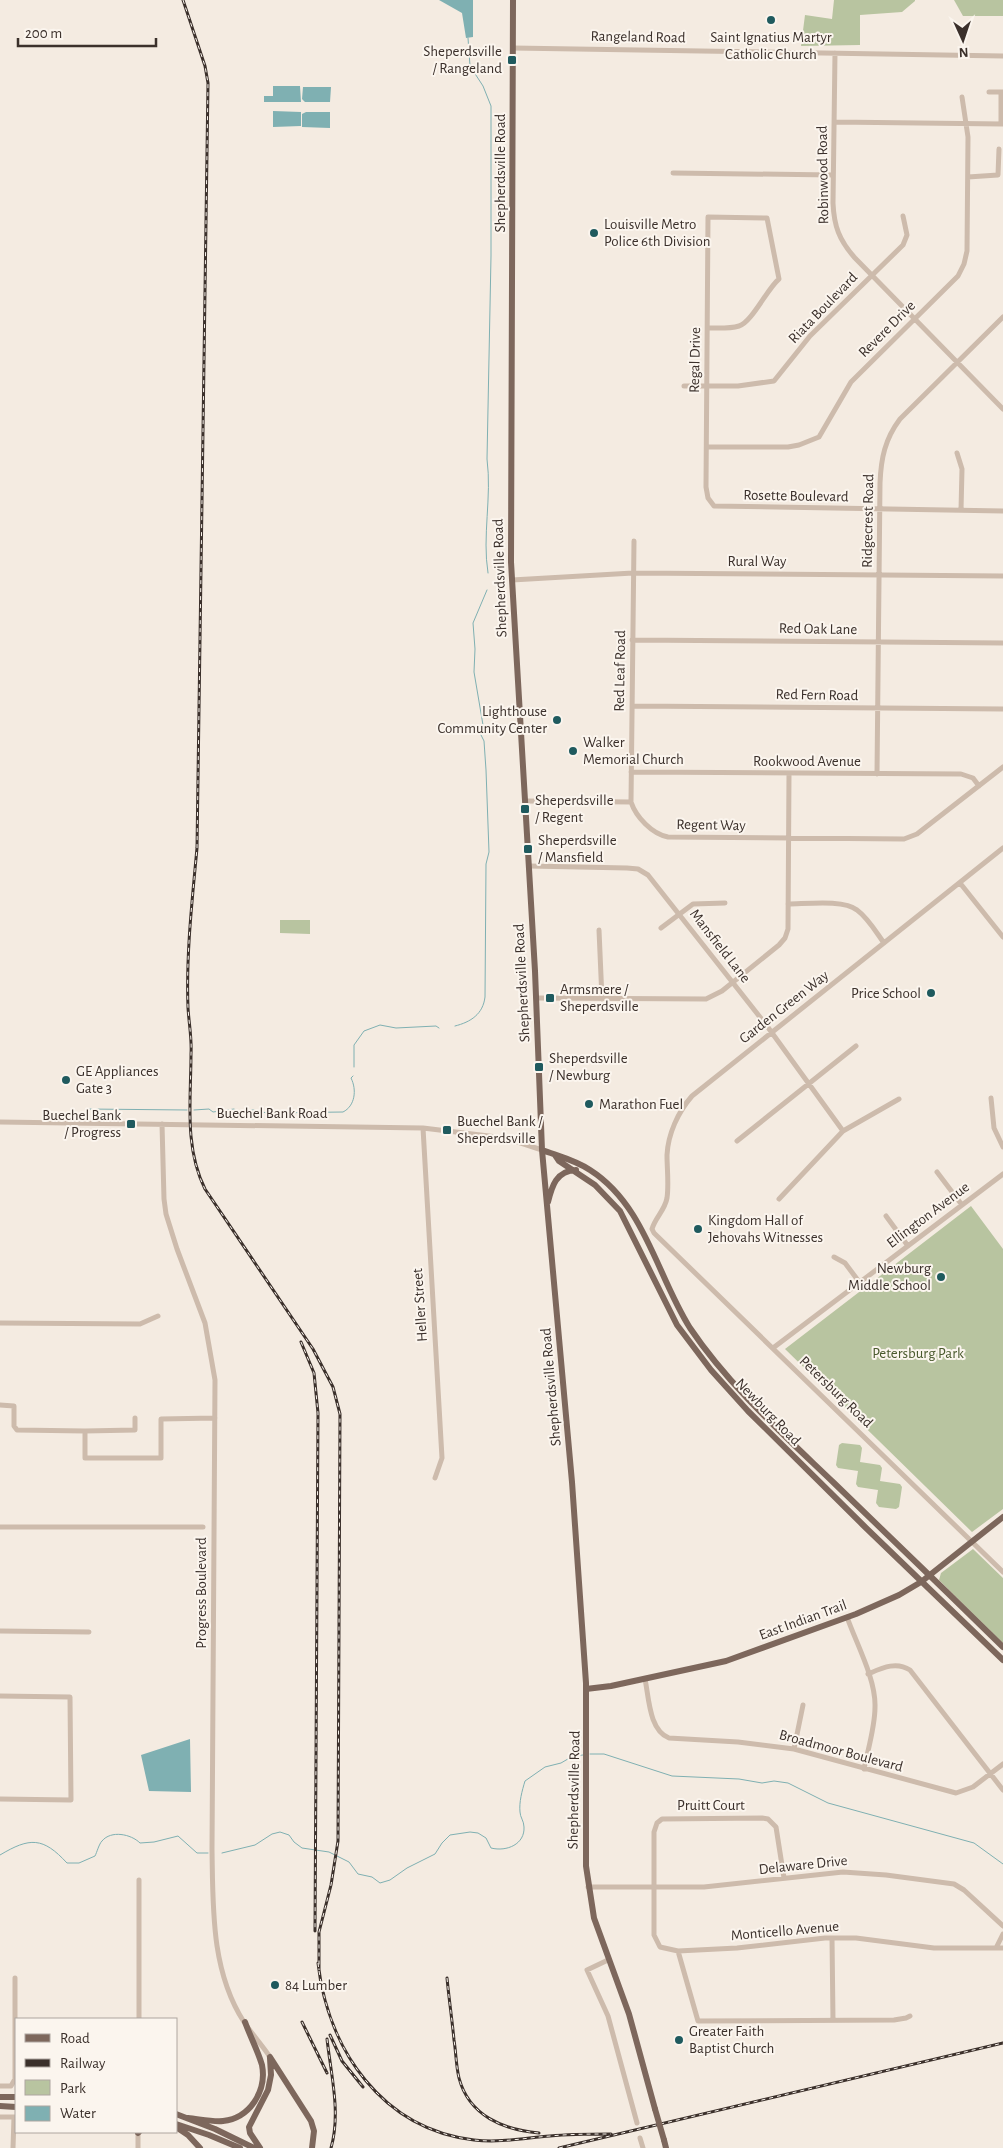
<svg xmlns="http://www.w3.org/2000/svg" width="1003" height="2148" font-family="'Alegreya Sans',sans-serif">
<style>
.green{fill:#b8c4a0}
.water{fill:#7fb0b2}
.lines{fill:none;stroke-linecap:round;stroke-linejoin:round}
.stream{stroke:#7fb0b2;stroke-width:1}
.minor{stroke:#cdbbac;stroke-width:5}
.major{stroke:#7d675c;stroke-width:6}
.rail-casing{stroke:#3b302b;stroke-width:3}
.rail{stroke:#fbf5ee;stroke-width:1;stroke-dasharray:4;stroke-linecap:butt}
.major-bridge{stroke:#7d675c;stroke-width:6}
.poi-dot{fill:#1f5a5e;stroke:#fbf5ee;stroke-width:2}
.labels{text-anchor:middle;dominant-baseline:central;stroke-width:4;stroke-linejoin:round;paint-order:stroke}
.street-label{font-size:15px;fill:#3b302b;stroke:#fbf5ee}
.poi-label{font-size:15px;fill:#3b302b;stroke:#fbf5ee;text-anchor:start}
.park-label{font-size:15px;fill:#4a5a2e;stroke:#fbf5ee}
</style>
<rect width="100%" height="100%" fill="#f4ebe1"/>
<path class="green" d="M 834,0 L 915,0 L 915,1 L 902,12 L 860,15 L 860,45 L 801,46 L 805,15 L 832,19 Z
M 954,0 L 1003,0 L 1003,16 L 963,16 Z
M 280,920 L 310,920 L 310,934 L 280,933 Z
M 971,1206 L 1003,1249 L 1003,1509 L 972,1532 L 785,1349 Z
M 842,1443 L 860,1445 L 862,1448 L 860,1462 L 880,1465 L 882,1468 L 880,1481 L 900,1484 L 902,1487 L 899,1507 L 896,1509 L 879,1507 L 876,1503 L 878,1490 L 858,1487 L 856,1484 L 858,1471 L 838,1468 L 836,1465 L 839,1445 Z
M 973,1549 L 1003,1578 L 1003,1643 L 939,1580 L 941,1573 Z"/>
<path class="water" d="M 439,0 L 473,0 L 473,37 L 466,38 L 462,13 Z
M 273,86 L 300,86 L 301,102 L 264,102 L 264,96 L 273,96 Z
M 303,87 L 331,87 L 330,102 L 305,102 L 302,99 Z
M 273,111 L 301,112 L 301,126 L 273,127 Z
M 306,112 L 330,112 L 330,128 L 302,127 L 302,114 Z
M 190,1739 L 191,1792 L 149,1791 L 141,1755 Z"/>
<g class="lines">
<path class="stream" d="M 468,38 L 470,66 L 483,86 L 491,106 L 491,256 L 487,459 C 492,497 482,536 488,573
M 455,1026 C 471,1022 483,1014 485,997 L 486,864 L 489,852 L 486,770 L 484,741 L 480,733 L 483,725 L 474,672 L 475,649 L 473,623 L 487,590
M 354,1067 L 354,1045 L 364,1031 L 380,1025 L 396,1028 L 436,1026 L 439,1028
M 86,1109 L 187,1110
M 194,1110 L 209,1109 L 213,1112 L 234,1109 L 239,1112 L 253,1110 L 267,1113 L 343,1112 C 355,1106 357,1090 351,1078 L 353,1076
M 590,1754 L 604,1754 L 672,1776 L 739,1779 L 762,1783 L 774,1781 L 788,1783 L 828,1803 L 974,1843 L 1003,1864
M 222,1853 L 255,1845 L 272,1834 L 280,1832 L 289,1835 L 294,1842 L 302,1848 L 329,1852 L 349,1862 L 358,1874 L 372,1877 L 380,1883 L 390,1880 L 407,1868 L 435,1854 L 442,1843 L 450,1835 L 470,1832 L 478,1833 L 486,1838 L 491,1848 C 507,1852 525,1844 524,1827 C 524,1821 520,1817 520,1812 C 519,1802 522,1791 525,1781 L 545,1767 L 561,1763 L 573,1756 L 583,1755
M 0,1855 C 30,1837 43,1837 67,1863 L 79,1863 L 95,1856 C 97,1852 99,1844 102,1841 C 111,1830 131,1834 140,1843 L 154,1842 L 178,1836 L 197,1853 L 208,1853"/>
<path class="minor" d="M 513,48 L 1003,56
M 835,53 L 833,203 C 834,226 839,240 855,258 L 1003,409
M 989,92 L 1001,92
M 834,122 L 1003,124
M 1001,124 L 1001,92 L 1003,92
M 673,173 L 833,175
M 968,177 L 998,175 L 999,149
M 708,328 C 718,328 729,329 739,326 C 752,322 767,289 779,279 L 767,218 L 708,217 L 706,487 L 708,498 L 714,506 L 1003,511
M 684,386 L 738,386 L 774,381 L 810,336 L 903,245 L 907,235 L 903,216
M 707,447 L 788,447 L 799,445 L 819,437 L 851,382 L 958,276 L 964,264 L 967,251 L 968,137 L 962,97
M 957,453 L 962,469 L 961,510
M 634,541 L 631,802 C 636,817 652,834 668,837 L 904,839 L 917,834 L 1003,767
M 512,580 L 633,573 L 1003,576
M 632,640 L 1003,643
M 632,706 L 1003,709
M 631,772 L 961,774 L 973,778 L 979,786
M 877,774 L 880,483 C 881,458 885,439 900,419 L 1003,317
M 525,801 L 631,802
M 1003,848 L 692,1096 C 678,1112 668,1134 667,1155 C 667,1169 669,1184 667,1198 C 665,1210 655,1218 652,1229 L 654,1233 L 1003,1572
M 529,866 L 627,868 L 638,869 L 648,875 L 767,1026 L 843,1131
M 960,883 L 1003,937
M 788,904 C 805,904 844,899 857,910 C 868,918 876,932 884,943
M 661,928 L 693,904 L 725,903
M 599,930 L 602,999
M 536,998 L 706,999 L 722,991 L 779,945 L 785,938 L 788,929 L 789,774
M 991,1098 L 994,1128 L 1003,1147
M 0,1122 L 423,1128 L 505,1138 L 542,1150
M 162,1124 L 164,1199 L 166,1214 L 177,1249 L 205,1323 L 215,1380 L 212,1849 C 213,1908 211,1971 244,2022 C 252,2034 262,2045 270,2057
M 423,1128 L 442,1458 L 435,1478
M 737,1141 L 856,1046
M 937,1172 L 962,1205
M 779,1199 L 843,1131 L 899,1099
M 886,1216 L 908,1246
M 834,1257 L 845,1263 L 860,1283
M 0,1323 L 140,1324 L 158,1316
M 773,1348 L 1003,1174
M 0,1405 L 14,1406 L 14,1426 L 17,1430 L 85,1431 L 85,1458 L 161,1458 L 161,1419 L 215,1418
M 85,1431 L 135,1430 L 135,1418
M 0,1527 L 203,1527
M 847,1617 C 856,1643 876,1679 875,1707 C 875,1727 868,1749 864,1769
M 0,1631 L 89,1632
M 868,1674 C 882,1668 896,1661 910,1670 L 1003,1790
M 645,1679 C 649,1698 649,1730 669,1738 L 738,1742 L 794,1749 L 956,1793 L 973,1787 L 1003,1764
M 0,1696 L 70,1697 L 71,1800 L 0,1799
M 794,1749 L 803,1705
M 784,1878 L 776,1827 L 768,1819 L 762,1818 L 662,1819 L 657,1823 L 654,1832 L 654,1935 L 660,1947 L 678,1951 L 737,1948 L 825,1938 L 856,1938 L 934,1948 L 1003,1948
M 588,1887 L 704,1887 L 843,1872 L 886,1875 L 954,1884 L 964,1890 L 1003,1926
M 832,1938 L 833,2020
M 996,1948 L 1003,1934
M 678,1951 L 698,2021 L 894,2020 L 906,2018 L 910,2016
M 608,1960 L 587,1970 L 608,2016 L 637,2123
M 139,2019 L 139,1880
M 0,2086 L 11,2086 L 15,2079 L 15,1978
M 0,2117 L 16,2117
M 640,2138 L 643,2148
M 13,2148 L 14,2117
M 138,2148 L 138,2132"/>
<path class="major" d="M 513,0 L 511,562 L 535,971 L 542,1150 L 572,1482 L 586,1683 L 586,1866 L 594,1918 L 629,2014 L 655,2109
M 542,1150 C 558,1156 575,1160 590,1170 C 645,1205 657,1276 690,1328 C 729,1386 784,1435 834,1483 C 891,1538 947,1592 1003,1647
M 555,1155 L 559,1161 L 595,1185 L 620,1211 L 677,1325 L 711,1370 L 748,1411 L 863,1525 L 1003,1660
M 548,1202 C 552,1186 556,1171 576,1170
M 586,1689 L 611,1686 L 726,1661 L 856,1614 L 899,1595 L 921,1582 L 1003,1517
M 270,2057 L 311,2121 L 314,2131 L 312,2148
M 0,2097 L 16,2097
M 0,2106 L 16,2107
M 176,2114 L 215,2129 L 254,2148
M 188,2118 C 199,2119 212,2122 223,2121 C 250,2118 267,2091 262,2065 C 258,2051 250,2036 245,2022
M 176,2124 L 209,2135 L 240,2148
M 176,2127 L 188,2135 L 200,2148
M 138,2133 L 139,2132
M 664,2140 L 666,2148
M 260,2148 L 250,2133 L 249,2127 L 268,2090 L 271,2075 L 270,2058"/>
<g class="rail-casing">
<path id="rail" d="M 183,0 L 205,66 L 208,83 L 197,848 C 192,902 186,955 188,1008 C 189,1024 192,1039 191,1054 C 191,1099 184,1147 205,1189 L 313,1349 L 333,1387 L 340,1414 L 338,1841 L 331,1885 L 319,1932 L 319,1970
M 301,1342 L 314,1373 L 318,1413 L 315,1931
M 318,1963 C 328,2050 382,2129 474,2140 C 500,2143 525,2138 550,2136 C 571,2134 591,2134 611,2134
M 447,1978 C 449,1999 452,2019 454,2040 C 456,2052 456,2066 459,2078 C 469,2116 504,2130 539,2133
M 302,2022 L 327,2073
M 330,2035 L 342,2061 L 363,2087
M 327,2039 C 331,2075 341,2113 331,2148
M 559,2148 L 1003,2043"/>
</g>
<use href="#rail" class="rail"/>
<path class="major-bridge" d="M 655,2109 L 664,2140"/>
</g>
<g class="poi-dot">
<circle cx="771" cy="20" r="5"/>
<rect x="507" y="55" width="10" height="10" rx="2.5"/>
<circle cx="594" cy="233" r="5"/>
<circle cx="557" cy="720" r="5"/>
<circle cx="573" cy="751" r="5"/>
<rect x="520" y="804" width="10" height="10" rx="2.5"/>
<rect x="523" y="844" width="10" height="10" rx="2.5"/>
<circle cx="931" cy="993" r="5"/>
<rect x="545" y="993" width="10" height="10" rx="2.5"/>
<rect x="534" y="1062" width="10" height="10" rx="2.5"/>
<circle cx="66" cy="1080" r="5"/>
<circle cx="589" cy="1104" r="5"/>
<rect x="126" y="1119" width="10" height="10" rx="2.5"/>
<rect x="442" y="1125" width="10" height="10" rx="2.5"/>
<circle cx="698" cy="1229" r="5"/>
<circle cx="941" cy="1277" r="5"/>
<circle cx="275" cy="1985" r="5"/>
<circle cx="679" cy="2040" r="5"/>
</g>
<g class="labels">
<g class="street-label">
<text transform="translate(638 37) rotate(1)">Rangeland Road</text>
<text transform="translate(500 173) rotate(-90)">Shepherdsville Road</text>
<text transform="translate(823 175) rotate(-91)">Robinwood Road</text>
<text transform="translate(823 308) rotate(-46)">Riata Boulevard</text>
<text transform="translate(887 329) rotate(-45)">Revere Drive</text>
<text transform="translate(695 360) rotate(-89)">Regal Drive</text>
<text transform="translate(796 496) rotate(1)">Rosette Boulevard</text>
<text transform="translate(868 521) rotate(-89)">Ridgecrest Road</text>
<text x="757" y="561">Rural Way</text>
<text transform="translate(500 578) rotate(-92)">Shepherdsville Road</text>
<text transform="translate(818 629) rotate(1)">Red Oak Lane</text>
<text transform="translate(620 671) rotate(-89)">Red Leaf Road</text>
<text transform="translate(817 695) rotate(1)">Red Fern Road</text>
<text x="807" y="761">Rookwood Avenue</text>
<text transform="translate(711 825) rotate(1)">Regent Way</text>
<text transform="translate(720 946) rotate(52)">Mansfield Lane</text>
<text transform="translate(522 983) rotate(-93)">Shepherdsville Road</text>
<text transform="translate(784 1007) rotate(-38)">Garden Green Way</text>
<text x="272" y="1113">Buechel Bank Road</text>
<text transform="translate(928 1215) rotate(-37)">Ellington Avenue</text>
<text transform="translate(420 1305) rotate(-94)">Heller Street</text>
<text transform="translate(551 1387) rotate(-95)">Shepherdsville Road</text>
<text transform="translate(836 1392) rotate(44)">Petersburg Road</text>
<text transform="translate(768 1412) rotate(46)">Newburg Road</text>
<text transform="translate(201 1593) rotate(-90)">Progress Boulevard</text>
<text transform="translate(803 1620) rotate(-20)">East Indian Trail</text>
<text transform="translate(841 1751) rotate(15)">Broadmoor Boulevard</text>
<text transform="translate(574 1790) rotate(-89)">Shepherdsville Road</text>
<text x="711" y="1805">Pruitt Court</text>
<text transform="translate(803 1865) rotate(-6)">Delaware Drive</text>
<text transform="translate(785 1931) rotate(-5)">Monticello Avenue</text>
</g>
<g class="poi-label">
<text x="771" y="37" text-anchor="middle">Saint Ignatius Martyr<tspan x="771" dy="17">Catholic Church</tspan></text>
<text x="502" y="51" text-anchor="end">Sheperdsville<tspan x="502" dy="17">/ Rangeland</tspan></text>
<text x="604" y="224">Louisville Metro<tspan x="604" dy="17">Police 6th Division</tspan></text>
<text x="547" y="711" text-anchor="end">Lighthouse<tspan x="547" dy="17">Community Center</tspan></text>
<text x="583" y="742">Walker<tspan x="583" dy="17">Memorial Church</tspan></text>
<text x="535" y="800">Sheperdsville<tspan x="535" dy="17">/ Regent</tspan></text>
<text x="538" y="840">Sheperdsville<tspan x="538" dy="17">/ Mansfield</tspan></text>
<text x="560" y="989">Armsmere /<tspan x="560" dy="17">Sheperdsville</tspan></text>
<text x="921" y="993" text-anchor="end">Price School</text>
<text x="549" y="1058">Sheperdsville<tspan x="549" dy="17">/ Newburg</tspan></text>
<text x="76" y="1071">GE Appliances<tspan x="76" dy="17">Gate 3</tspan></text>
<text x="599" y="1104">Marathon Fuel</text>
<text x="121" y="1115" text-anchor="end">Buechel Bank<tspan x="121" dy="17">/ Progress</tspan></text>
<text x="457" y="1121">Buechel Bank /<tspan x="457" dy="17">Sheperdsville</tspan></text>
<text x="708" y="1220">Kingdom Hall of<tspan x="708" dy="17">Jehovahs Witnesses</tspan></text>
<text x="931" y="1268" text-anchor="end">Newburg<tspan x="931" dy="17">Middle School</tspan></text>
<text x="285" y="1985">84 Lumber</text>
<text x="689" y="2031">Greater Faith<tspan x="689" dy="17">Baptist Church</tspan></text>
</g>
<g class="park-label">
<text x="918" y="1353">Petersburg Park</text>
</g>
</g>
<rect x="15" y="2018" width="162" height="115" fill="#fbf5ee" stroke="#aea6a0"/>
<rect x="25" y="2034" width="25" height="8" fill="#7d675c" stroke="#aea6a0"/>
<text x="60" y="2043" font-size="15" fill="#3b302b">Road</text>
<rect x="25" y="2059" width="25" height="8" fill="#3b302b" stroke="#aea6a0"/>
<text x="60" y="2068" font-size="15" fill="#3b302b">Railway</text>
<rect x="25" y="2080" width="25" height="15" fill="#b8c4a0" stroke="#aea6a0"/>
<text x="60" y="2093" font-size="15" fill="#3b302b">Park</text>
<rect x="25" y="2106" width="25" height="15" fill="#7fb0b2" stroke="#aea6a0"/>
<text x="60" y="2118" font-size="15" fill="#3b302b">Water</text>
<g transform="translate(963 40) rotate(177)" stroke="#fbf5ee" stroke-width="4" paint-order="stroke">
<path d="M0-4L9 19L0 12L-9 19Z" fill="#3b302b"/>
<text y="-8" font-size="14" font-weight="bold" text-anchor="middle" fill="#3b302b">N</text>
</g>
<path d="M18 38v8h138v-8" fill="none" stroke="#3b302b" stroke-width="2.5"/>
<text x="25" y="38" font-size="15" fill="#3b302b" stroke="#fbf5ee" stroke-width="4" paint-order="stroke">200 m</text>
</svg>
